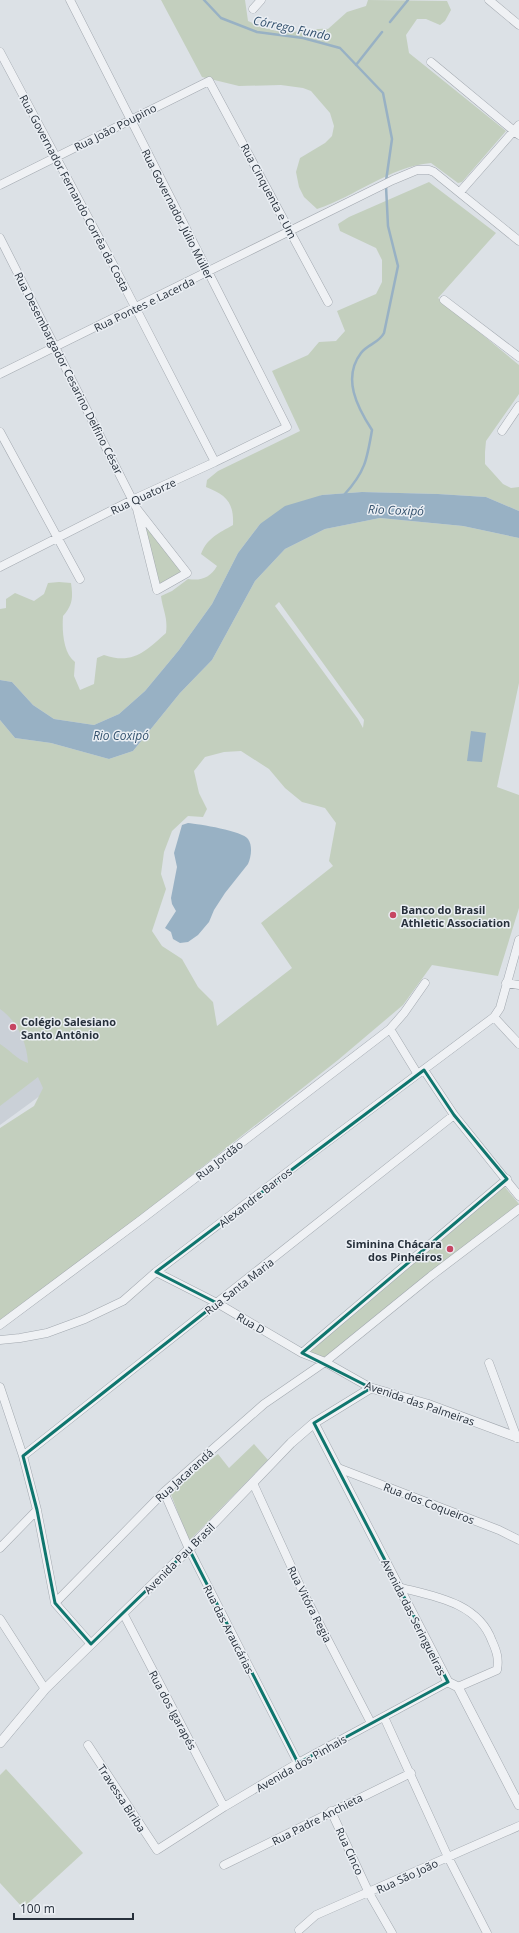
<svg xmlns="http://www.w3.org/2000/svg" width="519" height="1933" font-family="'Open Sans',sans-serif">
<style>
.built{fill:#cad0d7}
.green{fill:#c3cfbe;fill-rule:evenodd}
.water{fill:#98b1c4}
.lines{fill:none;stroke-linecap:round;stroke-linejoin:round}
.stream{stroke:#98b1c4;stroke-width:2.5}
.minor-casing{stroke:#a2a8af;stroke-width:9}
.tertiary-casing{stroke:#a2a8af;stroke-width:10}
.minor{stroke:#eff1f4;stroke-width:8}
.tertiary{stroke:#eff1f4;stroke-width:9}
.marked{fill:none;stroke:#0f766e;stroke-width:3;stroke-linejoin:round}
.poi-dot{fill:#c64662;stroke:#ebeff4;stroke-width:1.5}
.labels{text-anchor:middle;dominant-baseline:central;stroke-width:3;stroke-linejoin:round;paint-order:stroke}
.street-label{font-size:11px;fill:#27303b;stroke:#ebeff4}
.poi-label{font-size:11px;font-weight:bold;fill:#27303b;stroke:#ebeff4;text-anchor:start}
.water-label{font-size:12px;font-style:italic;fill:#33516d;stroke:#ebeff4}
</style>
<rect width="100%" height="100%" fill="#dce1e6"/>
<path class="built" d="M 0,967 L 52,1087 L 0,1125 Z"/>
<path class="green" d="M 161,0 L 245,0 L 248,21 C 260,26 274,32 287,32 C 302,32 313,28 328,29 L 347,12 L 366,6 L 368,0 L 447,1 L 451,10 L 445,21 L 440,25 L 426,19 L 417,19 L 406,35 L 409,53 L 506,131 L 462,182 L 458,183 L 431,163 C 389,167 356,196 317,209 L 304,197 L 299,187 L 296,172 L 300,158 L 325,143 L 332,136 L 334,126 L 330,113 L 311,91 L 303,88 L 281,85 L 239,86 L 202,77 Z
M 429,182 L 496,233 L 438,298 L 519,365 L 519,394 L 486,441 L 485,452 L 485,464 L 503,484 L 511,488 L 519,487 L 519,511 L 486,497 L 438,494 L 362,492 L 322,495 L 260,524 L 238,553 L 212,604 L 179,650 L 145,691 L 119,714 L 94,725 L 54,719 L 33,705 L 12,682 L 0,680 L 0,609 L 6,608 L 6,599 L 15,593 L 34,601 L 44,594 L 48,583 L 59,582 L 71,583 C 73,597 73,605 63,616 C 62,630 63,653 75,662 L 74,676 L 80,690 L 94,684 L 97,658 L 104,655 C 133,665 146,651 166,633 C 168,617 163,611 161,596 L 172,591 L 188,579 C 201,581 210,578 217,566 L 201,554 C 207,538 219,533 233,525 C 234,502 226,495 206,487 L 207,480 L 218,471 L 300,431 L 272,371 L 308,355 L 319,342 L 336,341 L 345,331 L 337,311 L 376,294 L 382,282 L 382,260 L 376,248 L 340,231 L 338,224 L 349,217 Z
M 140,516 L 185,573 L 158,587 Z
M 380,518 L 463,526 L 519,538 L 519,683 L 497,787 L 519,795 L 519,908 L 498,976 L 432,965 L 403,1005 L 338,1060 L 112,1238 L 0,1320 L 0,1128 L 34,1106 L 43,1088 L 38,1077 L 0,1106 L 0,1044 C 10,1050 16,1059 28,1063 C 27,1042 17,1021 0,1009 L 0,720 L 15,738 L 51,743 L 109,759 L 133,751 L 180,693 L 212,660 L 255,581 L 285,549 L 325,529 ZM 279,602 L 364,720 L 363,728 L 358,719 L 275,606 ZM 241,751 L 269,769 L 285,788 L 302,802 L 325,808 L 336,823 L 329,861 L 333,866 L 261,923 L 292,968 L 217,1026 L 213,1002 L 198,987 L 182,959 L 162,946 L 152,931 L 166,889 L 161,874 L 164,852 L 172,831 L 188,816 L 203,817 L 207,809 L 199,793 L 194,771 L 205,757 L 224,752 Z
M 504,1186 L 519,1204 L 324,1358 L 309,1352 Z
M 254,1444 L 268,1460 L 189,1541 L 170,1492 L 218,1454 L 229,1468 Z
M 6,1769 L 83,1853 L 23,1908 L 0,1883 L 0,1775 Z"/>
<path class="water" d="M 362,492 L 438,494 L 486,497 L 519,511 L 519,538 L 463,526 L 380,518 L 325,529 L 285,549 L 255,581 L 212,660 L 180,693 L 133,751 L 109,759 L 51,743 L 15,738 L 0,720 L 0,680 L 12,682 L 33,705 L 54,719 L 94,725 L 119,714 L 145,691 L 179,650 L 212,604 L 238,553 L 260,524 L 285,506 L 322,495 Z
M 471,731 L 486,733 L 482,762 L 467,761 Z
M 188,823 C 199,824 243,831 248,839 C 253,846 251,857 248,864 L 225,893 L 214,910 L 209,922 L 198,935 L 188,942 L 180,943 L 173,939 L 171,932 L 165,928 L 176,911 L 172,904 L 171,898 L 177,867 L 174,853 L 182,825 Z"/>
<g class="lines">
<path class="stream" d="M 204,0 L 221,18 L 257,32 L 303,38 L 340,48 L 383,93 L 392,139 L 386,181
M 390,22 L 408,0
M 356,65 L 382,32
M 344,495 C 365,472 367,460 372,430 C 357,407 342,378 361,353 C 368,344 379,343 384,333 L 398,266 L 388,226 L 386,186"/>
<g class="minor-casing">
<path id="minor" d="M 489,0 L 519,25
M 253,9 L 261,0
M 0,52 L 115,268 L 215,462
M 431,62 L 519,135
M 0,185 L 209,81 L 328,302
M 460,192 L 519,125
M 0,238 L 137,509 L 157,590 L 187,573 L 137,509
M 444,300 L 519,357
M 0,374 L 393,180 L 417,170 L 429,170 L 434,172 L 519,241
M 502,431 L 519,406
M 0,432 L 80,579
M 0,567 L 132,500 L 215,462 L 287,427 L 70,0
M 506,983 L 519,985
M 494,1017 L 519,1044
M 390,1029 L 417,1073
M 424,1070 L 454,1115 L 519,1196
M 156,1272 L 217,1303 L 302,1353 L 325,1362 L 371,1388
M 0,1325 L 142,1219 L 390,1029 L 404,1013 L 425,983
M 0,1340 L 20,1338 L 47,1333 L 85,1319 L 123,1301 L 156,1272 L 307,1157 L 494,1017 L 500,1008 L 519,940
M 302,1353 L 507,1179
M 489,1363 L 517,1438
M 0,1387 L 23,1456 L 37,1510 L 55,1603 L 91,1644
M 23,1456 L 454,1115
M 338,1468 L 499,1530 L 519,1540
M 253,1483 L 302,1590 L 371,1723
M 164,1492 L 189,1549 L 298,1763
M 0,1548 L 37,1510
M 398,1587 C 433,1596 478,1602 492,1641 C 497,1652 499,1659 497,1670 L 458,1687
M 55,1603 L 164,1492 L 264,1404 L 325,1362 L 431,1276 L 519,1209
M 123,1613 L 224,1807
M 0,1619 L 45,1689
M 384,1717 L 448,1857 L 487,1933
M 88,1745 L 157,1850 L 224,1807 L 298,1763 L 448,1682
M 331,1811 L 369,1893 L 392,1933
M 224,1865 L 411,1773
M 299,1930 L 316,1915 L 519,1826"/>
</g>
<g class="tertiary-casing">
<path id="tertiary" d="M 314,1423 L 448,1682 L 458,1687 L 519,1805
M 0,1743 L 45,1689 L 189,1549 L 291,1443 L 314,1423 L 371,1388 L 427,1404 L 519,1438"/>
</g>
<use href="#minor" class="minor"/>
<use href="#tertiary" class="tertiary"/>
</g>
<path class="marked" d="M 424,1070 L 454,1115 L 507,1179 L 302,1353 L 371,1388 L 314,1423 L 448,1682 L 298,1763 L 189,1549 L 91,1644 L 55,1603 L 37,1510 L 23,1456 L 217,1303 L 156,1272 Z"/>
<g class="poi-dot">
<circle cx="393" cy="915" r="4"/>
<circle cx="13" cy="1027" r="4"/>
<circle cx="450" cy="1249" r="4"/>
</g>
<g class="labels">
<g class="street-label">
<text transform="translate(115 127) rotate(-27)">Rua João Poupino</text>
<text transform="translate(269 191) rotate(62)">Rua Cinquenta e Um</text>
<text transform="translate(75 193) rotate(62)">Rua Governador Fernando Corrêa da Costa</text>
<text transform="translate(178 214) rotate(63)">Rua Governador Júlio Müller</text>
<text transform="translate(144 304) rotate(-26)">Rua Pontes e Lacerda</text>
<text transform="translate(69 373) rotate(63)">Rua Desembargador Cesarino Delfino César</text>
<text transform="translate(143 496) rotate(-25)">Rua Quatorze</text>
<text transform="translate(219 1160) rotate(-38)">Rua Jordão</text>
<text transform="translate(255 1197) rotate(-38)">Alexandre Barros</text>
<text transform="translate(239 1286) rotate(-38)">Rua Santa Maria</text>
<text transform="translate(251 1323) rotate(30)">Rua D</text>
<text transform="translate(420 1403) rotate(19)">Avenida das Palmeiras</text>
<text transform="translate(184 1475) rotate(-42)">Rua Jacarandá</text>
<text transform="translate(429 1503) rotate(21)">Rua dos Coqueiros</text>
<text transform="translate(179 1558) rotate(-45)">Avenida Pau Brasil</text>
<text transform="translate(310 1604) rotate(63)">Rua Vitóra Regia</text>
<text transform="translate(414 1617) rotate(63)">Avenida das Seringueiras</text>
<text transform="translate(229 1629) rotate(63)">Rua das Araucárias</text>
<text transform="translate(173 1710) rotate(62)">Rua dos Igarapés</text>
<text transform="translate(301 1763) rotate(-30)">Avenida dos Pinhais</text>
<text transform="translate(122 1798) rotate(57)">Travessa Biriba</text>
<text transform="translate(317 1819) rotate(-27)">Rua Padre Anchieta</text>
<text transform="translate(350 1851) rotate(65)">Rua Cinco</text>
<text transform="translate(407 1876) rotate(-25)">Rua São João</text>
</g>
<g class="poi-label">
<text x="401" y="909">Banco do Brasil<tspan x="401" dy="13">Athletic Association</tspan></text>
<text x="21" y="1021">Colégio Salesiano<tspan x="21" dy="13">Santo Antônio</tspan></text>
<text x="442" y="1243" text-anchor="end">Siminina Chácara<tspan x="442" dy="13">dos Pinheiros</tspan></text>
</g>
<g class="water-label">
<text transform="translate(292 28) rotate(12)">Córrego Fundo</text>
<text transform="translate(396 510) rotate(2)">Rio Coxipó</text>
<text x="121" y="735">Rio Coxipó</text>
</g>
</g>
<path d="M14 1913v6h119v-6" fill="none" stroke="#27303b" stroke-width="2"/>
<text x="20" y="1913" font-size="12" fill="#27303b" stroke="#ebeff4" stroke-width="3" paint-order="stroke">100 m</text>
</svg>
